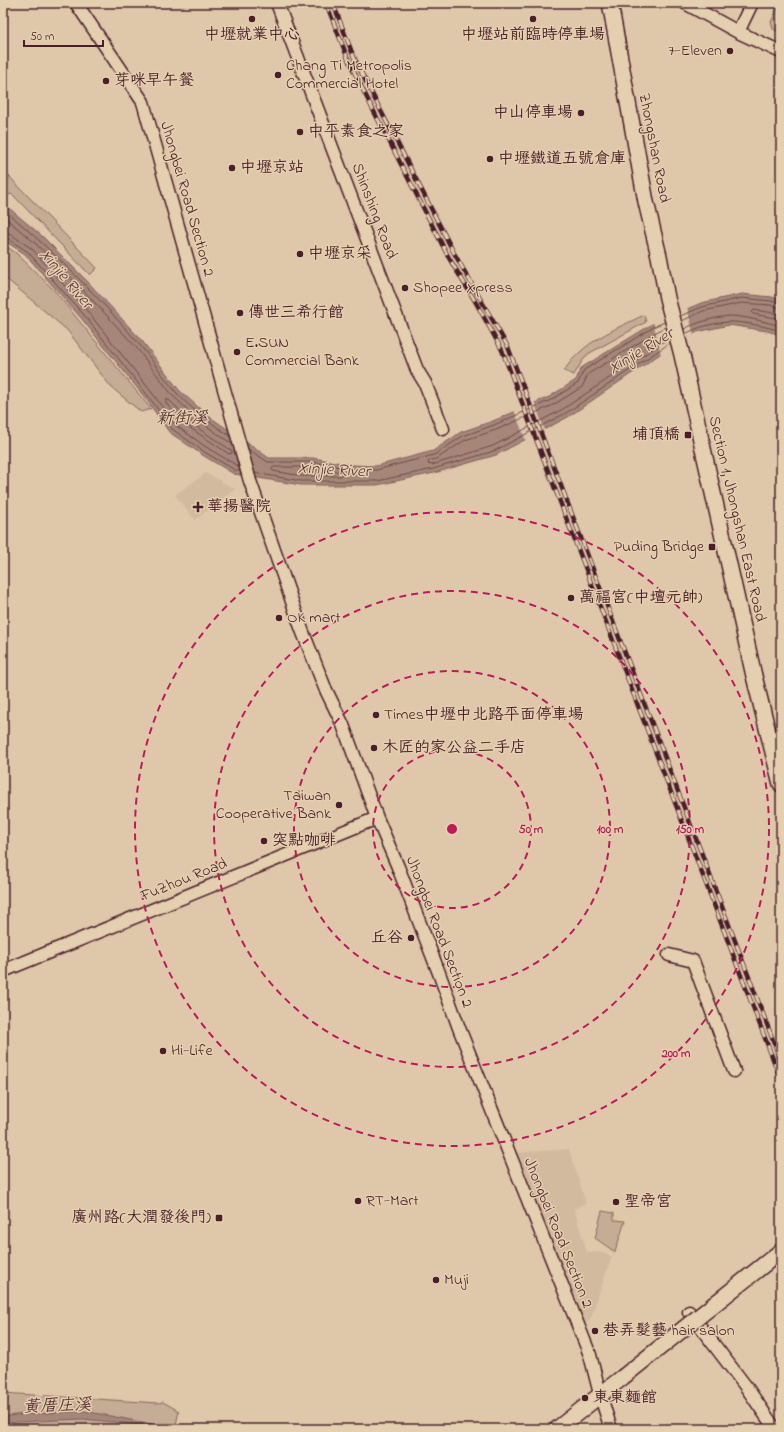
<svg xmlns="http://www.w3.org/2000/svg" width="784" height="1432" font-family="'Indie Flower','LXGW WenKai TC',sans-serif">
<style>
.built{fill:#d1ba9e}
.green{fill:#c5ac94;stroke:#886660}
.water{fill:#a58779;stroke:#815d5a}
.pier{fill:#dec8a9}
.lines{fill:none;stroke-linecap:round;stroke-linejoin:round}
.shore{stroke:#6e494a;stroke-width:1}
.minor-casing{stroke:#4a1f2b;stroke-width:15}
.major-casing{stroke:#4a1f2b;stroke-width:18}
.minor{stroke:#e4cfae;stroke-width:12}
.major{stroke:#e4cfae;stroke-width:15}
.rail-casing{stroke:#4a1f2b;stroke-width:4.5}
.rail{stroke:#e4cfae;stroke-width:3;stroke-dasharray:9;stroke-linecap:butt}
.major-bridge-casing{stroke:#4a1f2b;stroke-width:18;stroke-linecap:butt}
.major-bridge{stroke:#e4cfae;stroke-width:15}
.ring{fill:none;stroke:#c2185b;stroke-width:2;stroke-dasharray:7 5}
.poi-dot{fill:#4a1f2b;stroke:#e4cfae;stroke-width:1.5}
.labels{text-anchor:middle;dominant-baseline:central;stroke-width:3;stroke-linejoin:round;paint-order:stroke}
.poi-label{font-size:16px;fill:#4a1f2b;stroke:#e4cfae;text-anchor:start}
.street-label{font-size:16px;fill:#4a1f2b;stroke:#e4cfae}
.water-label{font-size:17px;font-style:italic;fill:#5c343b;stroke:#e4cfae}
.centre{fill:#c2185b;stroke:#e4cfae;stroke-width:2}
.ring-label{font-size:12px;text-anchor:middle;font-weight:bold;fill:#c2185b;stroke:#e4cfae;stroke-width:3;stroke-linejoin:round;paint-order:stroke}
</style>
<rect width="100%" height="100%" fill="#dec8a9"/>
<filter id="ink" filterUnits="userSpaceOnUse"><feTurbulence type="fractalNoise" baseFrequency=".025" numOctaves="2"/><feDisplacementMap in="SourceGraphic" scale="8" xChannelSelector="R" yChannelSelector="G"/><feConvolveMatrix kernelMatrix="1 2 1 2 8 2 1 2 1" color-interpolation-filters="sRGB"/></filter>
<g filter="url(#ink)">
<path class="built" d="M 206,473 L 235,489 L 195,520 L 175,495 Z
M 569,1149 L 586,1203 L 574,1209 L 587,1253 L 598,1252 L 612,1256 L 590,1320 L 584,1325 L 514,1153 Z"/>
<path class="green" d="M 780,3 L 781,3 L 781,33 L 773,29 L 771,22 Z
M 3,170 L 97,268 L 90,275 L 13,195 L 3,193 Z
M 3,244 L 16,253 L 54,290 L 151,409 L 141,412 L 111,387 L 67,330 L 3,276 Z
M 644,315 L 646,322 L 588,354 L 581,363 L 574,375 L 564,371 C 582,342 615,329 644,315 Z
M 602,1211 L 614,1213 L 614,1220 L 625,1221 L 615,1252 L 595,1238 Z
M 3,1393 L 158,1403 L 163,1402 L 179,1411 L 175,1429 L 3,1429 Z"/>
<path class="water" d="M 3,206 L 10,209 L 42,236 L 88,282 L 143,342 L 179,390 L 207,415 L 269,458 L 313,458 L 352,465 L 376,466 L 433,451 L 461,432 L 493,421 L 549,397 L 576,380 L 581,368 L 654,323 L 701,303 L 742,294 L 772,297 L 781,300 L 781,335 L 767,331 L 729,325 L 697,332 L 660,354 L 568,417 L 496,455 L 434,473 L 377,485 L 301,485 L 234,474 L 204,456 L 169,432 L 146,399 L 81,318 L 25,254 L 3,240 Z
M 84,1411 L 152,1424 L 161,1429 L 156,1429 L 152,1426 L 83,1419 L 16,1422 L 3,1424 L 3,1417 L 15,1415 Z"/>
<path class="pier" d="M 687,307 L 694,336 L 661,355 L 653,321 Z
M 534,401 L 545,431 L 526,441 L 514,410 Z"/>
<g class="lines">
<path class="shore" d="M 3,210 L 8,213 C 55,253 99,297 139,344 C 152,359 163,377 176,392 C 192,410 211,423 230,436
M 3,216 L 35,243 L 82,289 L 136,347 L 173,396 L 201,422 L 232,444
M 3,232 L 9,233 L 32,249 L 88,312 L 153,394 L 175,425 L 209,449 L 238,466
M 3,237 L 7,238 L 28,252 L 84,315 L 149,397 L 172,429 L 206,453 L 235,470 L 240,471
M 781,314 L 754,310 L 752,312 L 753,314 L 781,319
M 680,316 L 702,307 L 742,298 L 771,301 L 781,303
M 682,321 L 703,311 L 742,303 L 770,305 L 781,308
M 666,327 L 658,331 L 588,374 L 582,387 L 553,405 L 496,430 L 465,440 L 438,458 L 429,461 L 428,464 L 432,465 L 493,446 L 563,409 L 669,338
M 684,329 C 695,323 716,317 729,316 C 744,316 766,322 781,326
M 685,334 C 698,327 713,323 728,322 C 740,321 768,327 781,331
M 166,400 L 169,400 L 198,428 L 232,451 L 232,453 L 229,454 L 180,421 L 166,403 Z
M 248,449 L 268,462 L 313,462 L 351,469 L 376,470 L 434,455 L 463,436 L 494,425 L 551,400 L 578,383 L 584,370 L 655,326 L 665,322
M 274,467 L 312,467 L 342,472 L 343,474 L 341,476 L 302,476 L 273,471 L 272,469 Z
M 255,473 L 301,481 L 377,481 L 433,469 L 494,451 L 566,413 L 670,343"/>
<g class="minor-casing">
<path id="minor" d="M 76,3 L 143,102 L 250,481 L 302,630 L 325,688 L 343,725 L 377,818 L 398,867 L 439,973 L 459,1028 L 590,1355 L 600,1394 L 611,1429
M 277,3 L 417,370 L 425,383 L 443,429
M 685,3 L 738,32 L 781,52
M 738,32 L 752,3
M 669,955 L 693,961 L 734,1071
M 3,971 L 377,818
M 689,1312 L 747,1388 L 775,1429"/>
</g>
<g class="major-casing">
<path id="major" d="M 610,3 L 646,202 L 659,256 L 667,298 L 682,355 L 754,676 L 781,784
M 557,1429 L 623,1377"/>
</g>
<use href="#minor" class="minor"/>
<use href="#major" class="major"/>
<g class="rail-casing">
<path id="rail" d="M 326,3 L 348,59 L 365,94 L 449,258 L 475,301 L 502,350 L 781,1080
M 333,3 L 353,55 L 364,78 L 454,253 L 508,347 L 781,1061"/>
</g>
<use href="#rail" class="rail"/>
<g class="major-bridge-casing">
<path id="major-bridge" d="M 623,1377 L 781,1251"/>
</g>
<use href="#major-bridge" class="major-bridge"/>
</g>
</g>
<g class="ring">
<circle cx="452" cy="829" r="79"/>
<circle cx="452" cy="829" r="158"/>
<circle cx="452" cy="829" r="238"/>
<circle cx="452" cy="829" r="317"/>
</g>
<g class="poi-dot">
<circle cx="252" cy="19" r="4"/>
<circle cx="533" cy="19" r="4"/>
<circle cx="730" cy="51" r="4"/>
<circle cx="278" cy="75" r="4"/>
<circle cx="106" cy="81" r="4"/>
<circle cx="581" cy="113" r="4"/>
<circle cx="300" cy="132" r="4"/>
<circle cx="490" cy="159" r="4"/>
<circle cx="232" cy="168" r="4"/>
<circle cx="300" cy="254" r="4"/>
<circle cx="405" cy="288" r="4"/>
<circle cx="240" cy="313" r="4"/>
<circle cx="237" cy="352" r="4"/>
<rect x="684" y="431" width="8" height="8" rx="2"/>
<path d="M196 501h4v4h4v4h-4v4h-4v-4h-4v-4h4z"/>
<rect x="708" y="543" width="8" height="8" rx="2"/>
<circle cx="571" cy="598" r="4"/>
<circle cx="279" cy="618" r="4"/>
<circle cx="376" cy="715" r="4"/>
<circle cx="374" cy="748" r="4"/>
<circle cx="339" cy="805" r="4"/>
<circle cx="264" cy="841" r="4"/>
<circle cx="411" cy="938" r="4"/>
<circle cx="163" cy="1051" r="4"/>
<circle cx="358" cy="1201" r="4"/>
<circle cx="616" cy="1202" r="4"/>
<rect x="215" y="1214" width="8" height="8" rx="2"/>
<circle cx="436" cy="1280" r="4"/>
<circle cx="595" cy="1331" r="4"/>
<circle cx="585" cy="1398" r="4"/>
</g>
<g class="labels">
<g class="poi-label">
<text x="252" y="35" text-anchor="middle">中壢就業中心</text>
<text x="533" y="35" text-anchor="middle">中壢站前臨時停車場</text>
<text x="722" y="51" text-anchor="end">7-Eleven</text>
<text x="286" y="66">Chang Ti Metropolis<tspan x="286" dy="18">Commercial Hotel</tspan></text>
<text x="114" y="81">芽咪早午餐</text>
<text x="573" y="113" text-anchor="end">中山停車場</text>
<text x="308" y="132">中平素食之家</text>
<text x="498" y="159">中壢鐵道五號倉庫</text>
<text x="240" y="168">中壢京站</text>
<text x="308" y="254">中壢京采</text>
<text x="413" y="288">Shopee Xpress</text>
<text x="248" y="313">傳世三希行館</text>
<text x="245" y="343">E.SUN<tspan x="245" dy="18">Commercial Bank</tspan></text>
<text x="680" y="435" text-anchor="end">埔頂橋</text>
<text x="207" y="507">華揚醫院</text>
<text x="704" y="547" text-anchor="end">Puding Bridge</text>
<text x="579" y="598">萬福宮(中壇元帥)</text>
<text x="287" y="618">OK mart</text>
<text x="384" y="715">Times中壢中北路平面停車場</text>
<text x="382" y="748">木匠的家公益二手店</text>
<text x="331" y="796" text-anchor="end">Taiwan<tspan x="331" dy="18">Cooperative Bank</tspan></text>
<text x="272" y="841">突點咖啡</text>
<text x="403" y="938" text-anchor="end">丘谷</text>
<text x="171" y="1051">Hi-Life</text>
<text x="366" y="1201">RT-Mart</text>
<text x="624" y="1202">聖帝宮</text>
<text x="211" y="1218" text-anchor="end">廣州路(大潤發後門)</text>
<text x="444" y="1280">Muji</text>
<text x="603" y="1331">巷弄髮藝 hair salon</text>
<text x="593" y="1398">東東麵館</text>
</g>
<g class="street-label">
<text transform="translate(654 148) rotate(79)">Zhongshan Road</text>
<text transform="translate(187 199) rotate(74)">Jhongbei Road Section 2</text>
<text transform="translate(374 211) rotate(69)">Shinshing Road</text>
<text transform="translate(737 519) rotate(77)">Section 1, Jhongshan East Road</text>
<text transform="translate(184 880) rotate(-22)">FuZhou Road</text>
<text transform="translate(439 932) rotate(69)">Jhongbei Road Section 2</text>
<text transform="translate(558 1233) rotate(68)">Jhongbei Road Section 2</text>
</g>
<g class="water-label">
<text transform="translate(66 279) rotate(50)">Xinjie River</text>
<text transform="translate(641 351) rotate(-31)">Xinjie River</text>
<text x="182" y="418">新街溪</text>
<text transform="translate(334 470) rotate(3)">Xinjie River</text>
<text transform="translate(57 1406) rotate(-2)">黃厝庄溪</text>
</g>
</g>
<circle cx="452" cy="829" r="6" class="centre"/>
<g class="ring-label">
<text x="531" y="833">50 m</text>
<text x="610" y="833">100 m</text>
<text x="690" y="833">150 m</text>
<text x="676" y="1057">200 m</text>
</g>
<rect width="784" height="1432" fill="none" stroke="#e4cfae" stroke-width="16"/>
<rect x="8" y="8" width="768" height="1416" fill="none" stroke="#4a1f2b" stroke-width="1.5" filter="url(#ink)"/>
<path d="M24 40v6h79v-6" fill="none" stroke="#4a1f2b" stroke-width="2"/>
<text x="30" y="40" font-size="12" fill="#4a1f2b" stroke="#e4cfae" stroke-width="3" paint-order="stroke">50 m</text>
</svg>
